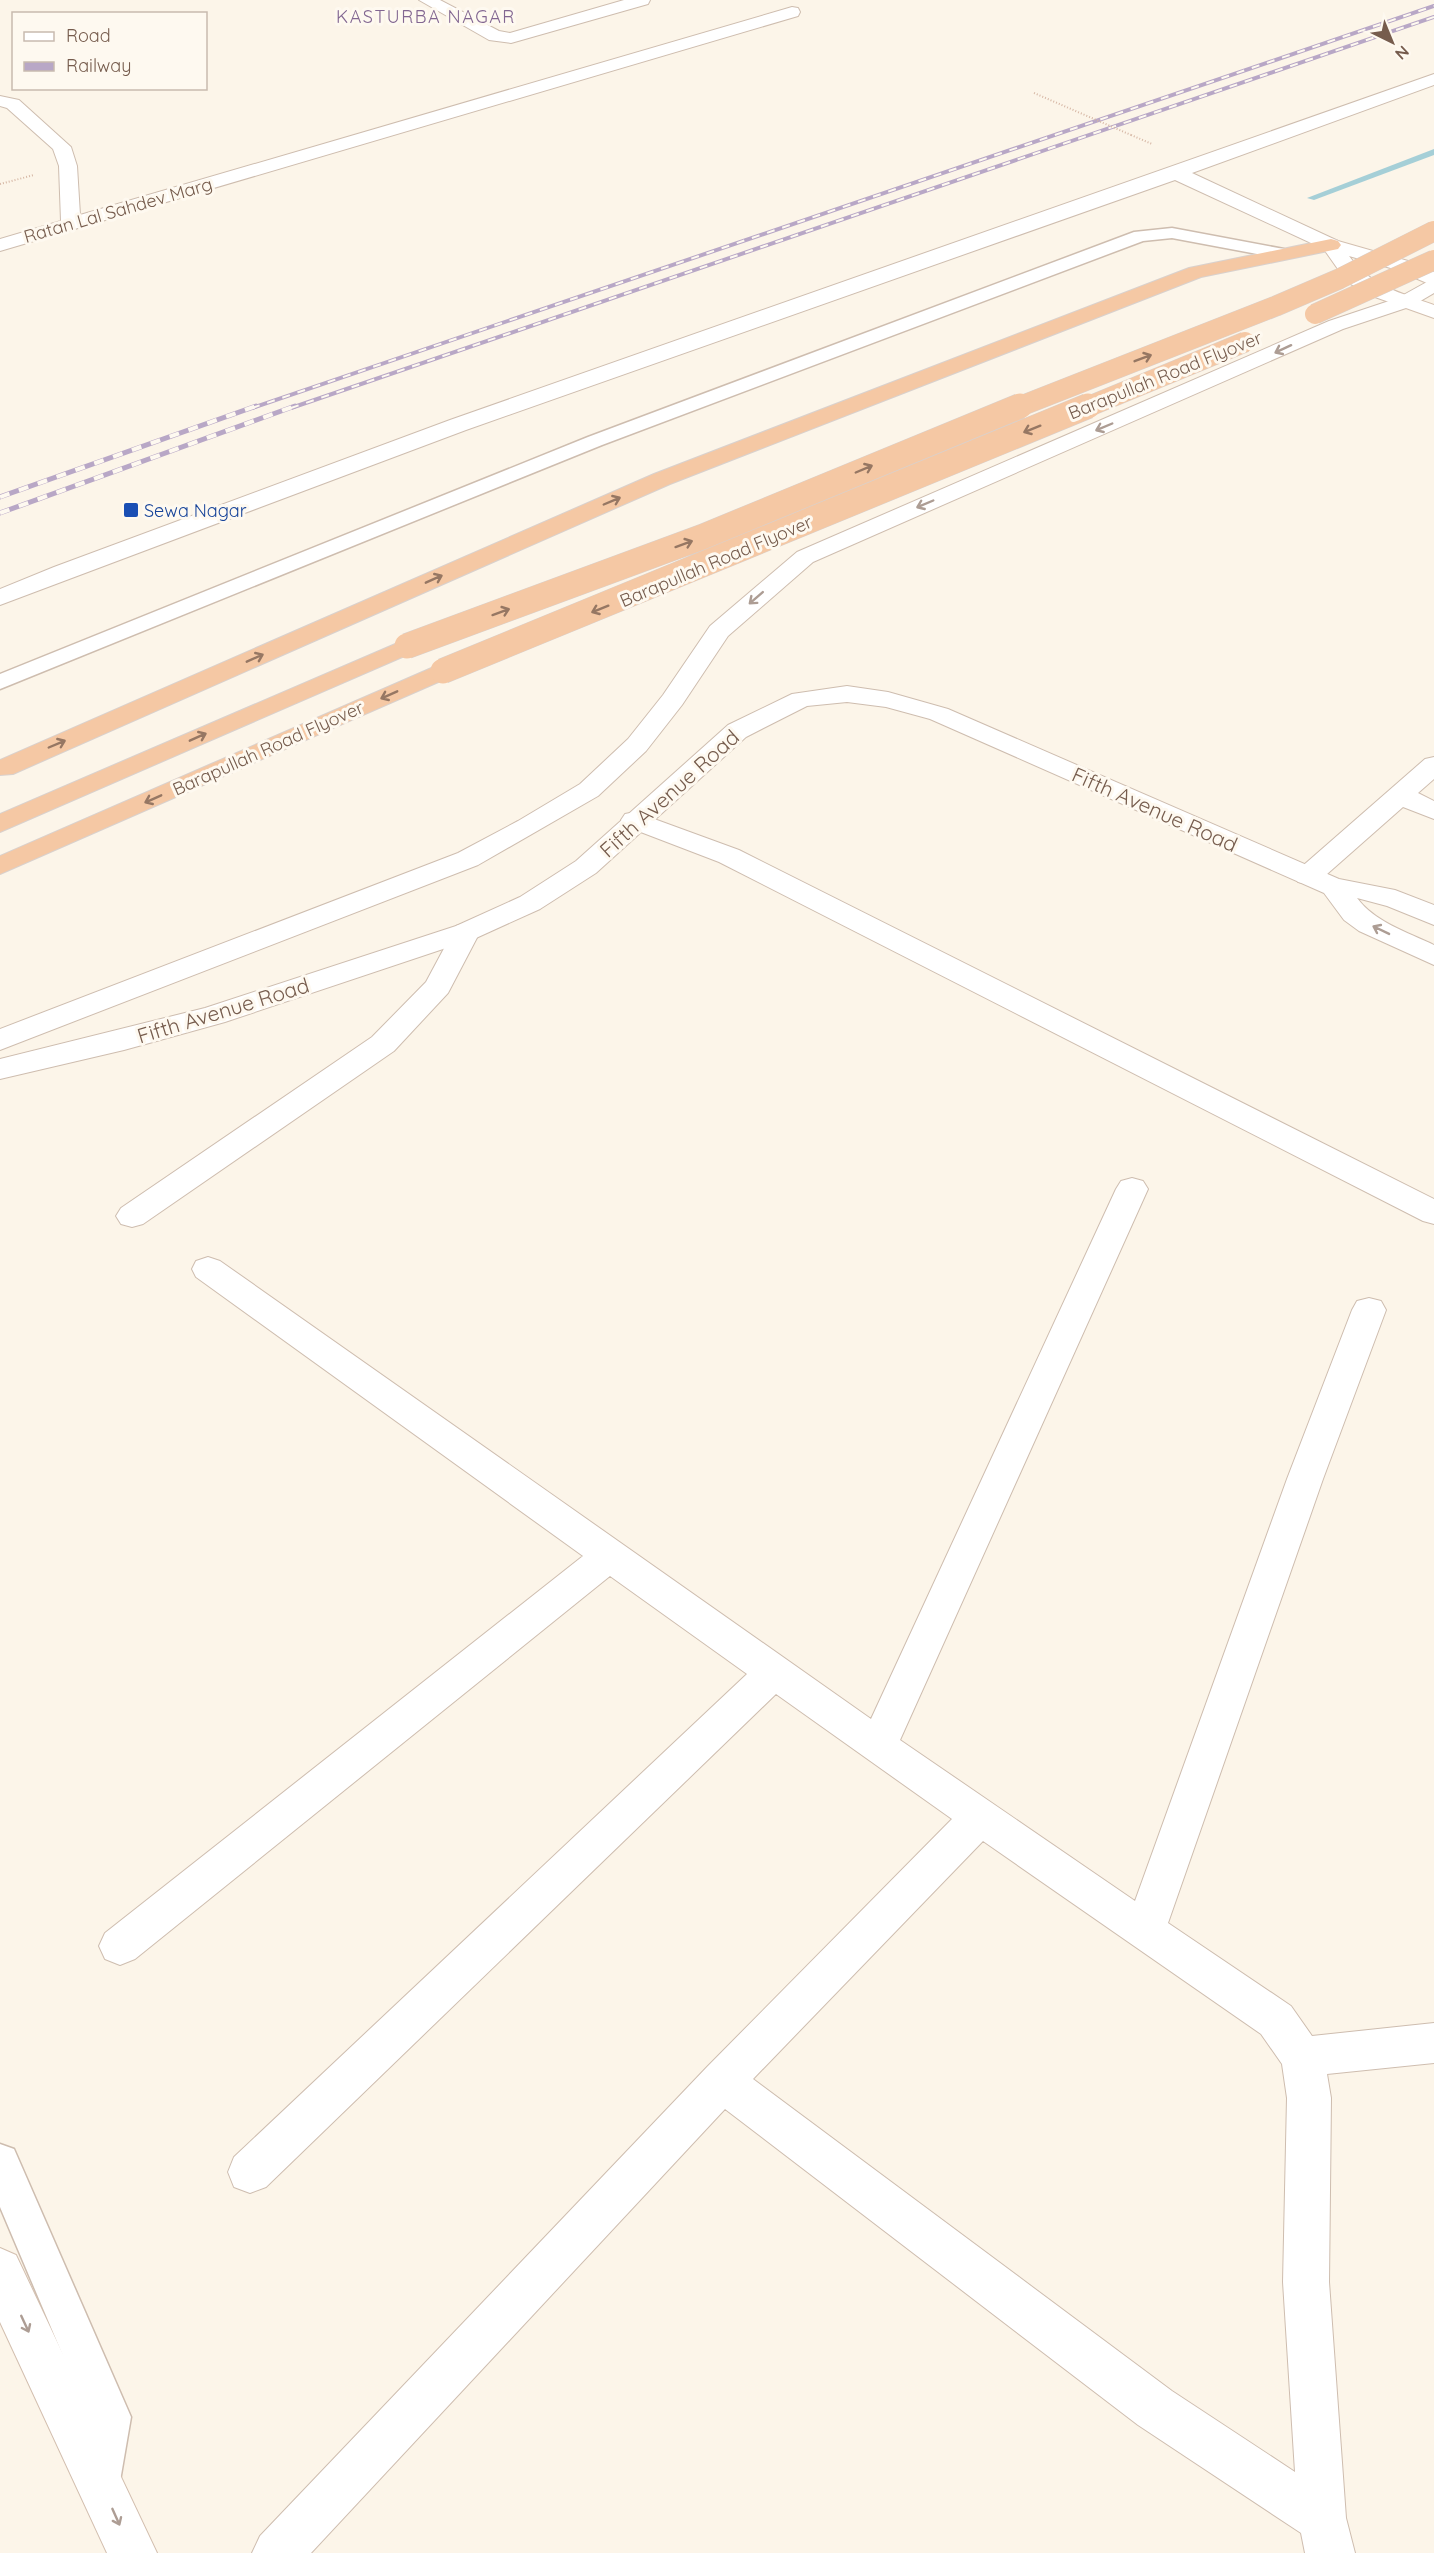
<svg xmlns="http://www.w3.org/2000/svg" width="1434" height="2553" font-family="Quicksand,sans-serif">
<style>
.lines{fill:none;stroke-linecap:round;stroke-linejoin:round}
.stream{fill:#a5cfd7;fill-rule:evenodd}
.service-casing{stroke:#cebdaf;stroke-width:3}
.minor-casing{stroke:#cebdaf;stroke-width:2}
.tertiary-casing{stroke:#cebdaf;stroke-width:2}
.secondary-casing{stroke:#d3bfaf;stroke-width:2}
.trunk-casing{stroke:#d9d1cd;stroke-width:2}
.path{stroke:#d6b7a5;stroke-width:2;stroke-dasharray:1 2;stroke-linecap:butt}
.service{fill:#fff;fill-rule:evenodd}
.minor{fill:#fff;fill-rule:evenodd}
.tertiary{fill:#fff;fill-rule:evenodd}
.secondary{fill:#fff;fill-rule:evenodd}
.trunk{fill:#f5c8a4;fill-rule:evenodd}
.rail-far1-casing{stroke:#b8a7c6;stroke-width:4}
.rail-casing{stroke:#b8a7c6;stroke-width:5}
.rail-far1{stroke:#fef9f0;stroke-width:2;stroke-dasharray:8;stroke-linecap:butt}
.rail{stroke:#fef9f0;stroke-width:4;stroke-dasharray:10;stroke-linecap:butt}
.trunk-bridge-far1-casing{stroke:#d9d1cd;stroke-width:21;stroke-linecap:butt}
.trunk-bridge-casing{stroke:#d9d1cd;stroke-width:26;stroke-linecap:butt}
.path-bridge{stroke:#d6b7a5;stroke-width:2;stroke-dasharray:1 2;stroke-linecap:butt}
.trunk-bridge-far1{stroke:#f5c8a4;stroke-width:20}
.trunk-bridge{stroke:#f5c8a4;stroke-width:25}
.oneway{stroke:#ad9d94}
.oneway2{stroke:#967763}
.transit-dot{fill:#1a4fb4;stroke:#fef9f0;stroke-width:2}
.labels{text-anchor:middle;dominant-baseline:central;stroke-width:6;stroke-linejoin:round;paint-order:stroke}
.far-neighbourhood-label{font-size:18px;letter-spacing:1.5px;fill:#826691;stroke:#fef9f0}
.far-street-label{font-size:18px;fill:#765c4d;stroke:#fef9f0}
.far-transit-label{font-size:18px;fill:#164399;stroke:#fef9f0;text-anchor:start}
.street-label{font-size:21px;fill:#765c4d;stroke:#fef9f0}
</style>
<rect width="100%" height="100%" fill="#fcf5e9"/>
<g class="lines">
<path class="stream" d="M 1434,149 L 1434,155 L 1314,200 L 1307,198 Z"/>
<g class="service-casing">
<path id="service" d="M 1172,228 L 1284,249 L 1293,254 L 1284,259 L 1172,238 L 1143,241 L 602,445 L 0,689 L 0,674 L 588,437 L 1134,232 Z
M 0,2144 L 14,2149 L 131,2417 L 120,2481 L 114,2496 L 99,2502 L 84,2496 L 78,2481 L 89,2417 L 0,2207 Z"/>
</g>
<g class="minor-casing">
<path id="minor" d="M 419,0 L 440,0 L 499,31 L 510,33 L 624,0 L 650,0 L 648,4 L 511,43 L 489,40 Z
M 792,7 L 798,8 L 800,12 L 798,16 L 0,251 L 0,239 L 61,221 L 59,166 L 53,149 L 7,108 L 0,106 L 0,96 L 19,100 L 71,147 L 77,166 L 80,215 Z
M 1434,74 L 1434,85 L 1192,173 L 1338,241 L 1341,245 L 1338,249 L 1324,249 L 1175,180 L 466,430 L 0,605 L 0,589 L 54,567 L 450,420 Z
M 1434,757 L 1434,779 L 1418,793 L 1434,801 L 1434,819 L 1403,807 L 1318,882 L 1308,884 L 1298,882 L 1294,876 L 1298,870 L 1425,759 Z
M 635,812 L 739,850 L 1434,1199 L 1434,1224 L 1423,1221 L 719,862 L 625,826 L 621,820 L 625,814 Z
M 466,923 L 476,926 L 480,932 L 448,993 L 394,1051 L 143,1224 L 132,1227 L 121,1224 L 116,1216 L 121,1208 L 372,1037 L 426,982 L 456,926 Z
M 1132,1178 L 1143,1181 L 1148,1189 L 900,1740 L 1135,1901 L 1287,1479 L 1352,1310 L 1357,1301 L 1369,1298 L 1381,1301 L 1386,1310 L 1323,1479 L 1168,1923 L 1291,2006 L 1312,2036 L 1434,2023 L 1434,2063 L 1327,2074 L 1331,2098 L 1329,2282 L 1346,2518 L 1355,2553 L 1305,2553 L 1301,2533 L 1138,2425 L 725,2109 L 311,2553 L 252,2553 L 260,2536 L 707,2067 L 952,1819 L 776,1694 L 266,2187 L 250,2193 L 234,2187 L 228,2172 L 234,2157 L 747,1674 L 610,1576 L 135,1959 L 120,1965 L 105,1959 L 99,1946 L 105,1933 L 583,1556 L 196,1277 L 192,1269 L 196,1261 L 208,1257 L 220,1261 L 871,1719 L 1116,1189 L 1121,1181 ZM 983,1841 L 1261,2034 L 1282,2064 L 1287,2098 L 1283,2282 L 1295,2472 L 1172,2391 L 753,2079 Z"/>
</g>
<g class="tertiary-casing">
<path id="tertiary" d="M 1434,278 L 1434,293 L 1412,306 L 1343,329 L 813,562 L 728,636 L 682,705 L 646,751 L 598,796 L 478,865 L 0,1050 L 0,1029 L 458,853 L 518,821 L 580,784 L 628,739 L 663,695 L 710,626 L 797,552 L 1329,321 L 1398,298 Z
M 847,686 L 888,692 L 948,709 L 1339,879 L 1395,890 L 1434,905 L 1434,925 L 1387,906 L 1357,898 C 1375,922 1407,932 1434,945 L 1434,965 L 1359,931 L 1344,920 L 1324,893 L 930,719 L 886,707 L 847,702 L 807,706 L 746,737 L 596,873 L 540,909 L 476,938 L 225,1022 L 124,1050 L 0,1079 L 0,1059 L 205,1008 L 456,926 L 520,897 L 576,861 L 728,725 L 792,694 Z"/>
</g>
<g class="secondary-casing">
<path id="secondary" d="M 1331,239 L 1408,261 L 1434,272 L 1434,286 L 1394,269 L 1349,256 C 1370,286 1401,293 1434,305 L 1434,318 L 1375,297 L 1347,282 L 1321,245 L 1324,241 Z
M 0,2248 L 16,2255 L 157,2553 L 107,2553 L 0,2322 Z"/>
</g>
<g class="trunk-casing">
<path id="trunk" d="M 1331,239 L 1338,241 L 1341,245 L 1338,249 L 1201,277 L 670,484 L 13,774 L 0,775 L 0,760 L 654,474 L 1189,268 Z
M 407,639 L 416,641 L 419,646 L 416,651 L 0,832 L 0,814 Z
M 443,663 L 452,666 L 456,671 L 452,676 L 0,874 L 0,856 Z"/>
</g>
<path class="path" d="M 1131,135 L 1152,144
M 0,184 L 34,175"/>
<use href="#service" class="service"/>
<use href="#minor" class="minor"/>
<use href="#tertiary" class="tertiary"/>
<use href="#secondary" class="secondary"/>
<use href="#trunk" class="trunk"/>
<g class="rail-far1-casing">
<path id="rail-far1" d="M 252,408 L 1434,6
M 291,408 L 1434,17"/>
</g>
<g class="rail-casing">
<path id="rail" d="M 0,497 L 256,406
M 0,513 L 295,406"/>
</g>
<use href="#rail-far1" class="rail-far1"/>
<use href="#rail" class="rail"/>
<g class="trunk-bridge-far1-casing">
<path id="trunk-bridge-far1" d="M 1315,314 L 1434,260
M 1016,408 L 1276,306 L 1339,279 L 1434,231
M 1085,408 L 1245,342"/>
</g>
<g class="trunk-bridge-casing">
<path id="trunk-bridge" d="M 407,646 L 702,537 L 1020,406
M 443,671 L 1088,406"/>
</g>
<path class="path-bridge" d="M 1034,93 L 1131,135"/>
<use href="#trunk-bridge-far1" class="trunk-bridge-far1"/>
<use href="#trunk-bridge" class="trunk-bridge"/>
</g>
<defs><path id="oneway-shaft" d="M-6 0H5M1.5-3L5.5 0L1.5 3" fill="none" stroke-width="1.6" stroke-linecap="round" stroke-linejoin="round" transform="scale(1.5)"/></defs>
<g class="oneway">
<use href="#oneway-shaft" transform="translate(1283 349) rotate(155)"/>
<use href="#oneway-shaft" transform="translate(1104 427) rotate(157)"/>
<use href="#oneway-shaft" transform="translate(925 504) rotate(157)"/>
<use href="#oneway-shaft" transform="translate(756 598) rotate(139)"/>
<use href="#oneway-shaft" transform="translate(1381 930) rotate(-154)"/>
<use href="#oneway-shaft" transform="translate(25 2324) rotate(65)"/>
<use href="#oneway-shaft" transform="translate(116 2517) rotate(66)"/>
</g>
<g class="oneway2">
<use href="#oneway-shaft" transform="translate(1143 358) rotate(-21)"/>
<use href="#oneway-shaft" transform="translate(1032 429) rotate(158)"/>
<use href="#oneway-shaft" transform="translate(864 469) rotate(-23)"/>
<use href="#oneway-shaft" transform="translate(612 501) rotate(-23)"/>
<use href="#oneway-shaft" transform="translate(684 544) rotate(-20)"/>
<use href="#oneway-shaft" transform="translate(434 579) rotate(-24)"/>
<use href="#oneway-shaft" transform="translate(600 609) rotate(158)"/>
<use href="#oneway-shaft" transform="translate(501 612) rotate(-20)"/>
<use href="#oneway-shaft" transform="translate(255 658) rotate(-24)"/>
<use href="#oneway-shaft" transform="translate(389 695) rotate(156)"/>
<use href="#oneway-shaft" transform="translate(198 737) rotate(-24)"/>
<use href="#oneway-shaft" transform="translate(57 744) rotate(-23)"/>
<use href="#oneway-shaft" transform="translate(153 799) rotate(156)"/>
</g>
<rect class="transit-dot" x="123" y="502" width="16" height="16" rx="3"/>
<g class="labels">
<g class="far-neighbourhood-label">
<text x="426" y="16">KASTURBA NAGAR</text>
</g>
<g class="far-street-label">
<text transform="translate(118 210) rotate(-16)">Ratan Lal Sahdev Marg</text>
<text transform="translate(1165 375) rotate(-22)">Barapullah Road Flyover</text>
<text transform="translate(716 561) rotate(-23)">Barapullah Road Flyover</text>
<text transform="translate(268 748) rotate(-24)">Barapullah Road Flyover</text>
</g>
<g class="far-transit-label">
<text x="144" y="510">Sewa Nagar</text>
</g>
<g class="street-label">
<text transform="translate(669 793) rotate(-42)">Fifth Avenue Road</text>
<text transform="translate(1155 809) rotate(24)">Fifth Avenue Road</text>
<text transform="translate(223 1010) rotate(-17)">Fifth Avenue Road</text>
</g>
</g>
<rect x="12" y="12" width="195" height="78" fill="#fef9f0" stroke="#c8baaf" stroke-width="1.5"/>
<rect x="24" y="32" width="30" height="9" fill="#ffffff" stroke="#c8baaf" stroke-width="1.5"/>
<text x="66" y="42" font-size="18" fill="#765c4d">Road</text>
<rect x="24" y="62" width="30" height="9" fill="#b8a7c6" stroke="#c8baaf" stroke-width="1.5"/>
<text x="66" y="72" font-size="18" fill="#765c4d">Railway</text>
<g transform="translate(1392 42) rotate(137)" stroke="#fef9f0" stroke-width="4.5" paint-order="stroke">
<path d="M0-4.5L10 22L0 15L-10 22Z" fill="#765c4d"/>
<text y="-9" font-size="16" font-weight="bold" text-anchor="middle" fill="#765c4d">N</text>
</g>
</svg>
